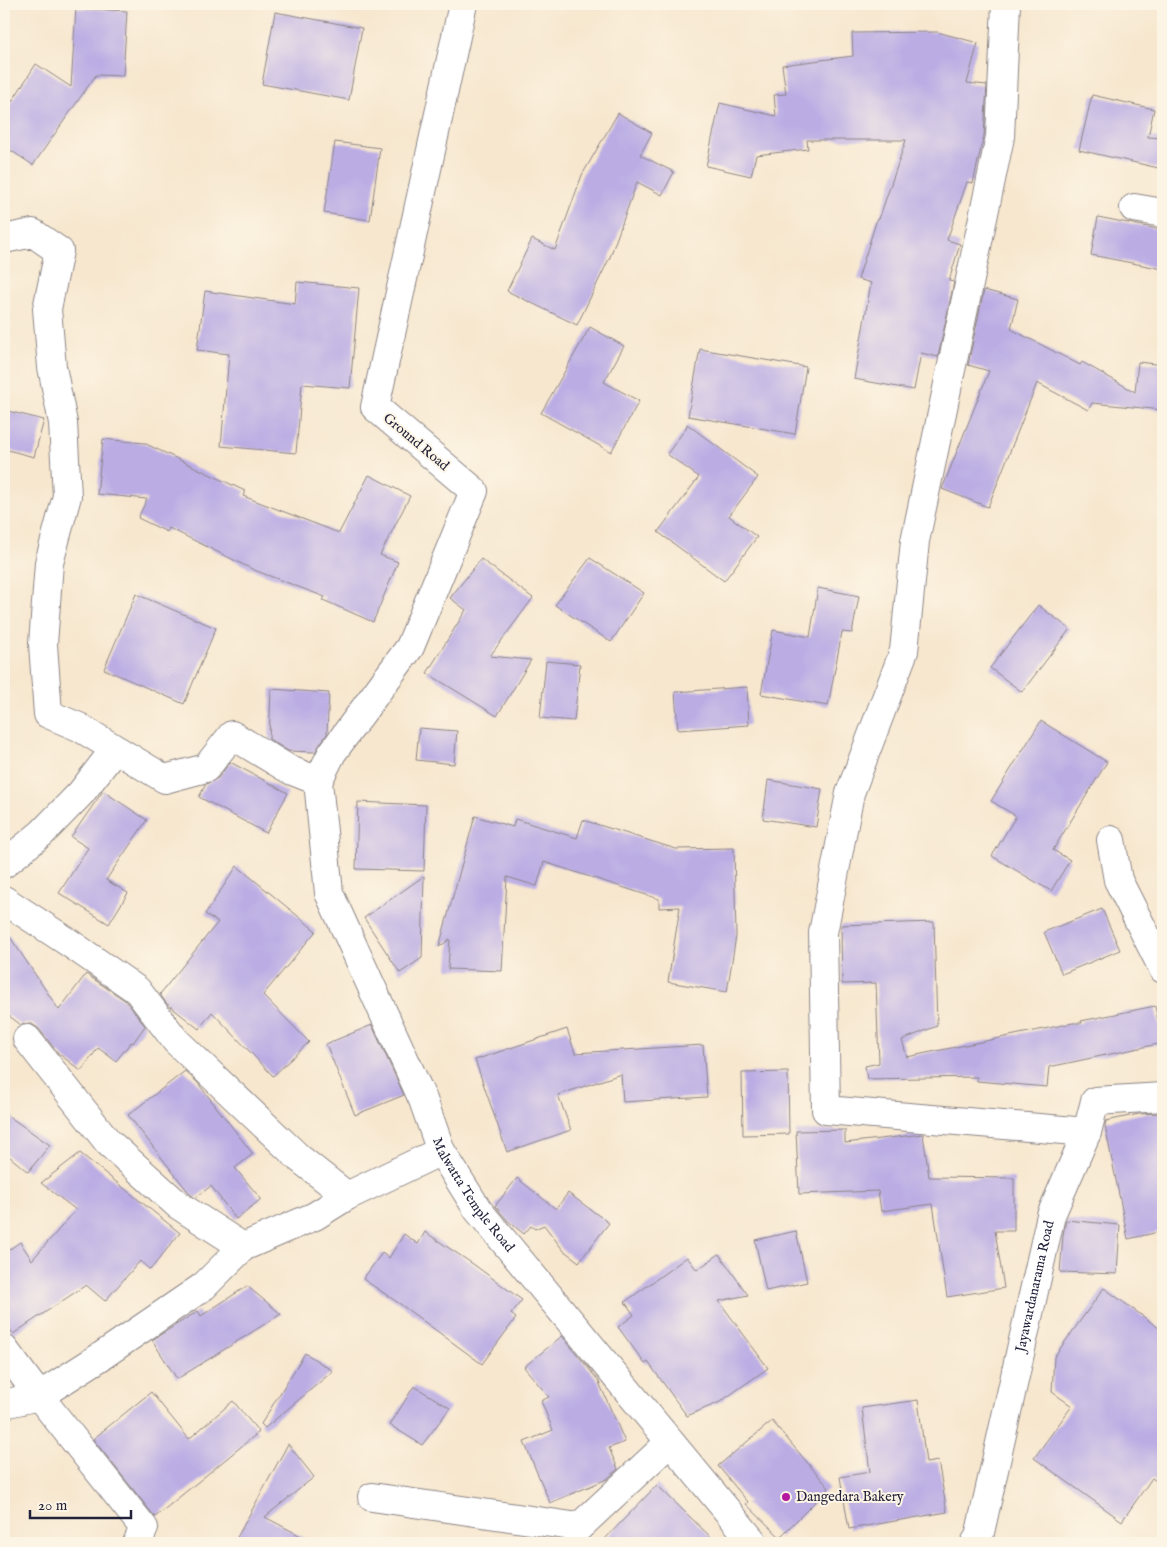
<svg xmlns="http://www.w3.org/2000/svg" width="1167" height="1547" font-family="'IM FELL English',serif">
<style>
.building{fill:#bbade4}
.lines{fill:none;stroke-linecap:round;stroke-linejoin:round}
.minor-casing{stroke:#8c8485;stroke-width:30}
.minor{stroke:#fff;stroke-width:28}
.poi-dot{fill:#b5179e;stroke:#fcf5e5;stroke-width:2}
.labels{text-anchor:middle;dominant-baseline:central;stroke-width:4;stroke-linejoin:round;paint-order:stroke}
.street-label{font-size:14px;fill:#22223b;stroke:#fcf5e5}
.poi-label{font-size:14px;fill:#22223b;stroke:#fcf5e5;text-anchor:start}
</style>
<rect width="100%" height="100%" fill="#fcf5e5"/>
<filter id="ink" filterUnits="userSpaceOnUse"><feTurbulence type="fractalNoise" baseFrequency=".02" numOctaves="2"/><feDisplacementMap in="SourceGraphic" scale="10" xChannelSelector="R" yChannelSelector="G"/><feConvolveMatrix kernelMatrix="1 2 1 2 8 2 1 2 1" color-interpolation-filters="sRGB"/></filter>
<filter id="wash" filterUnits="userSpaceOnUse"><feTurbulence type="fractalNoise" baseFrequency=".0096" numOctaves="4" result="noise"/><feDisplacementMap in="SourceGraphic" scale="20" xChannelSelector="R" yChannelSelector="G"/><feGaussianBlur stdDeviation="1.12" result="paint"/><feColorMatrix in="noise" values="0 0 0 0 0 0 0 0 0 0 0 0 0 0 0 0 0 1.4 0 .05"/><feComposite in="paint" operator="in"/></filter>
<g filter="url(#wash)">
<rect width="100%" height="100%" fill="#f7e7cf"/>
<g id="blocks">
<path class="building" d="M 76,8 L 127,11 L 123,76 L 96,75 L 33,165 L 4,146 L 4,114 L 36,64 L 71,87 Z
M 275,12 L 362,28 L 349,100 L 262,84 Z
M 937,32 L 978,43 L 967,83 L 987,85 L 984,135 L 973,183 L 967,182 L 947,240 L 960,244 L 949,281 L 954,282 L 938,357 L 921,353 L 914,390 L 854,379 L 871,283 L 858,279 L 877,219 L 879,219 L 906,140 L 807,140 L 808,149 L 756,155 L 751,176 L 706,166 L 720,103 L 776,116 L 774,95 L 786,94 L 782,65 L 853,56 L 852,33 Z
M 1092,95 L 1154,109 L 1148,137 L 1163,138 L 1163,169 L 1079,150 Z
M 618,113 L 652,133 L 640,155 L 674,172 L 662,195 L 637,182 L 610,257 L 577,325 L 507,291 L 532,239 L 555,250 L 582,175 Z
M 335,142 L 380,148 L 370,220 L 324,213 Z
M 1098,217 L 1163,230 L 1163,269 L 1091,255 Z
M 297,282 L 359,288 L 350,388 L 302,384 L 296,453 L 221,446 L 229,354 L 197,350 L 205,291 L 295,304 Z
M 984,290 L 1018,299 L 1011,329 L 1080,365 L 1082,362 L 1135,392 L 1138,362 L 1163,365 L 1163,410 L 1092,403 L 1088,410 L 1037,383 L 988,507 L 942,489 L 989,371 L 968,365 Z
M 590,327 L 624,346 L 604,382 L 639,401 L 611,452 L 541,413 Z
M 700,349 L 806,367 L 795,434 L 688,416 Z
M 4,410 L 44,420 L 34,457 L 4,449 Z
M 687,424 L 758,477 L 729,516 L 757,537 L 724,581 L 658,532 L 699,477 L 667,454 L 686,428 Z
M 103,439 L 144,443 L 245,491 L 243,496 L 339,533 L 369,475 L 410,496 L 380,555 L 398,562 L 373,622 L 323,600 L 325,597 L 254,570 L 169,528 L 167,532 L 138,518 L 147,499 L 97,494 Z
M 590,558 L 644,593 L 611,642 L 555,605 Z
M 481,559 L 533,598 L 490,656 L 531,660 L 497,716 L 427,673 L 466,610 L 450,598 Z
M 818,588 L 859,596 L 852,633 L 842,632 L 828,706 L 761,694 L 773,630 L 810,637 Z
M 136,594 L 216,628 L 184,704 L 104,669 Z
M 1038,605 L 1070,629 L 1022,692 L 990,668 Z
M 546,661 L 580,664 L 574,721 L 540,718 Z
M 747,687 L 749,725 L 678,730 L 675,692 Z
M 271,689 L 329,693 L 327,734 L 315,752 L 288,751 L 269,739 Z
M 1041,721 L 1107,762 L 1053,850 L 1070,860 L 1051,891 L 992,856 L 1016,816 L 991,801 Z
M 419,728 L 457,731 L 454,764 L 416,760 Z
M 230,762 L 288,793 L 266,833 L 199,797 L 206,784 L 218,778 Z
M 768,780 L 822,789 L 816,827 L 763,819 Z
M 103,791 L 147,820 L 106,880 L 128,893 L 109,924 L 59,893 L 88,848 L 71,837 Z
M 358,802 L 426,805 L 424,871 L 356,869 Z
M 475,816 L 513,827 L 515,819 L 577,838 L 583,820 L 676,849 L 734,848 L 736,936 L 727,992 L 668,982 L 680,907 L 659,908 L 659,899 L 544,862 L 537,886 L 507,877 L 502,971 L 448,969 L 450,939 L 439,947 Z
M 237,866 L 316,931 L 263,995 L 309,1042 L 273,1076 L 212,1012 L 199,1029 L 166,1003 L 160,994 L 218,922 L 205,914 Z
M 424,876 L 422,958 L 400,973 L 364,918 Z
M 1102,909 L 1120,950 L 1062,974 L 1044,932 Z
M 934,922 L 937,1026 L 902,1040 L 907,1057 L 1073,1023 L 1082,1023 L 1081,1021 L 1155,1006 L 1163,1043 L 1049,1067 L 1047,1087 L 977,1081 L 977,1077 L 867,1079 L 865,1066 L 879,1063 L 876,983 L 842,984 L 841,925 Z
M 4,928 L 59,1010 L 86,974 L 126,1001 L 145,1026 L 133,1043 L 131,1042 L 116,1061 L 98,1048 L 81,1071 L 58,1053 L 39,1029 L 32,1024 L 25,1024 L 21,1025 L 4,1012 Z
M 372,1025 L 404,1095 L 355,1115 L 326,1044 Z
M 567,1029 L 575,1053 L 703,1045 L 707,1097 L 623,1102 L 621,1074 L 558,1095 L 571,1130 L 507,1152 L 475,1060 Z
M 185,1071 L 197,1082 L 253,1154 L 235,1168 L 261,1199 L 236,1219 L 211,1186 L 195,1198 L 190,1194 L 128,1115 Z
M 788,1072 L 789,1134 L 743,1135 L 742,1073 Z
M 4,1113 L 50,1145 L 28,1172 L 4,1152 Z
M 1163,1113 L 1163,1231 L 1128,1239 L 1105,1126 L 1106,1121 L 1139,1114 Z
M 845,1130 L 845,1143 L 923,1134 L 929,1177 L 1014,1178 L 1014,1231 L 995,1231 L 1004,1288 L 947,1297 L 933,1204 L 881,1211 L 878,1191 L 799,1194 L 796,1131 Z
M 80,1153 L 180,1233 L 150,1270 L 140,1261 L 105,1301 L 86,1285 L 13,1334 L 4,1320 L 4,1253 L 20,1242 L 32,1260 L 76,1210 L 41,1183 Z
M 517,1178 L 556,1209 L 568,1193 L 609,1223 L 579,1262 L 563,1250 L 544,1225 L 535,1229 L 531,1226 L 524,1234 L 508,1221 L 495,1206 Z
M 1066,1220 L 1120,1225 L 1117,1274 L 1060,1272 L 1063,1235 Z
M 796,1231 L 807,1282 L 766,1291 L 755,1240 Z
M 425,1232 L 473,1264 L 522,1300 L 511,1314 L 516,1318 L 482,1364 L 400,1304 L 363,1279 L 382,1253 L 389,1258 L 404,1234 L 418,1244 Z
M 719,1254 L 748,1295 L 719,1301 L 768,1368 L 720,1402 L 687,1416 L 648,1362 L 645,1364 L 618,1327 L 634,1315 L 625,1302 L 687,1257 L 697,1270 Z
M 247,1286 L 281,1314 L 177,1379 L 152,1340 L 198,1311 L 201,1316 Z
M 1104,1288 L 1163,1331 L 1163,1486 L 1152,1478 L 1122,1521 L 1034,1458 L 1072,1406 L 1052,1392 L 1054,1357 Z
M 562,1336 L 598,1380 L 625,1442 L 609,1448 L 618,1469 L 607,1479 L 550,1503 L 524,1442 L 553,1430 L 541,1401 L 549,1397 L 524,1367 Z
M 305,1353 L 333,1371 L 265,1428 L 261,1424 Z
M 414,1386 L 450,1408 L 422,1445 L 390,1425 Z
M 151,1392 L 189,1439 L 233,1401 L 259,1432 L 155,1517 L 93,1439 Z
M 918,1400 L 926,1463 L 938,1461 L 947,1512 L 849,1529 L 840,1477 L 870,1472 L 862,1408 Z
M 772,1421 L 829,1488 L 780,1537 L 746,1504 L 748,1502 L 718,1466 Z
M 288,1444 L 314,1477 L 265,1517 L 314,1543 L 234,1543 Z
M 657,1485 L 717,1543 L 601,1543 Z"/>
</g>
</g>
<g filter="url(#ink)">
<use href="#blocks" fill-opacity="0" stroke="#8c8485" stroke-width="1"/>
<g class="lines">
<g class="minor-casing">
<g id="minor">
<path d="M 1006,4 L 1000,137 L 915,541 L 904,651 L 850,793 L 823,933 L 826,1110 L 1087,1132"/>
<path d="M 1134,208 L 1163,213"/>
<path d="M 4,239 L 33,233 L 59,251 L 47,309 L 52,367 L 63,423 L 67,496 L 49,563 L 43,644 L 48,714 L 79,727 L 165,779 L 206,768 L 232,735 L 290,770 L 318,781"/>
<path id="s1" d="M 318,781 L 329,893 L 423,1100 L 441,1151 L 478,1210 L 754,1543"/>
<path d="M 318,781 L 332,753 L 410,647 L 474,491 L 375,407 L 463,4"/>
<path d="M 1111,840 L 1118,880 L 1163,969"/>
<path d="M 4,864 L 42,833 L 81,793 L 115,749"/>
<path d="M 4,900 L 71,944 L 137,990 L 176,1041 L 299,1158 L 347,1196"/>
<path d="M 27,1039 L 108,1142 L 178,1205 L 243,1247"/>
<path d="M 4,1349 L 39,1396 L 144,1528 L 137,1543"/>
<path d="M 4,1404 L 39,1396 L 100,1357 L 204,1286 L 243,1247 L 315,1216 L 347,1196 L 441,1151"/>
<path d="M 372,1497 L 579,1527 L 670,1442"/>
<path id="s2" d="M 975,1543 L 979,1537 L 1051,1215 L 1087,1132 L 1095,1101 L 1163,1097"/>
</g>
</g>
<use href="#minor" class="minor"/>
</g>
</g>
<circle class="poi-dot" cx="786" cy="1497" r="5"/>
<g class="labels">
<g class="street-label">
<text transform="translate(416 442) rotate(40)">Ground Road</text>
<text stroke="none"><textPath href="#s1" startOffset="448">Malwatta Temple Road</textPath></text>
<text stroke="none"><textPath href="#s2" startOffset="264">Jayawardanarama Road</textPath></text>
</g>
<g class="poi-label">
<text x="796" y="1497">Dangedara Bakery</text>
</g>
</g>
<rect width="1167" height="1547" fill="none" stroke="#fcf5e5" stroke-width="20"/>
<path d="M30 1510v8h101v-8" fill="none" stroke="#22223b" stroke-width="2.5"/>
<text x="38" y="1510" font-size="15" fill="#22223b" stroke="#fcf5e5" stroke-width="4" paint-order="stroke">20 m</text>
</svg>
